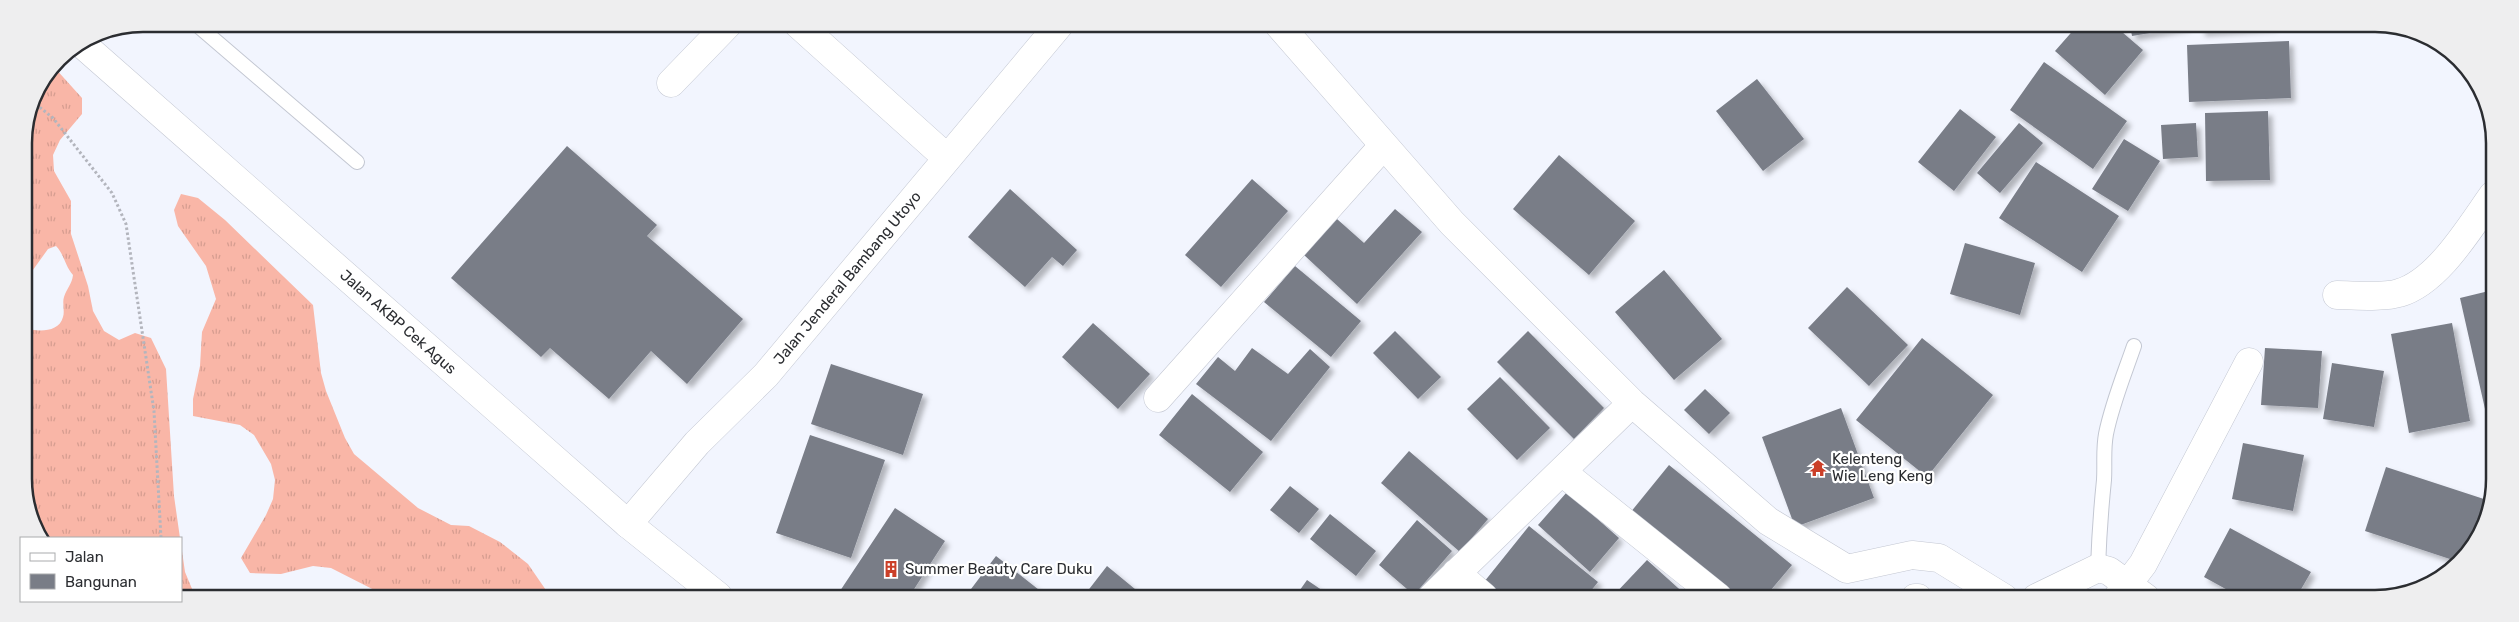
<svg xmlns="http://www.w3.org/2000/svg" width="2519" height="622" font-family="Rubik,sans-serif">
<style>
.grass{fill:url(#grass-tufts)}
.building{fill:#797d87;filter:url(#shadow)}
.lines{fill:none;stroke-linecap:round;stroke-linejoin:round}
.service-casing{stroke:#c3c7d2;stroke-width:16}
.minor-casing{stroke:#c3c7d2;stroke-width:29}
.tertiary-casing{stroke:#c3c7d2;stroke-width:29}
.secondary-casing{stroke:#c3c7d2;stroke-width:29}
.path{stroke:#b3b5bd;stroke-width:3;stroke-dasharray:2.5 2.5;stroke-linecap:butt}
.service{stroke:#fff;stroke-width:14}
.minor{stroke:#fff;stroke-width:28}
.tertiary{stroke:#fff;stroke-width:28}
.secondary{stroke:#fff;stroke-width:28}
.labels{text-anchor:middle;dominant-baseline:central;stroke-width:4.5;stroke-linejoin:round;paint-order:stroke}
.street-label{font-size:15px;fill:#2b2d31;stroke:#fff}
.poi-label{font-size:15px;fill:#2b2d31;stroke:#fff;text-anchor:start}
.rim{fill:none;stroke:#2b2d31;stroke-width:2.5}
</style>
<defs>
<pattern id="grass-tufts" width="24" height="20" patternUnits="userSpaceOnUse" patternTransform="scale(1.25)"><rect width="24" height="20" fill="#f9b6a7"/><path d="M3 7l-1-3M5 7V3M7 7l1-3M15 17l-1-3M17 17v-4M19 17l1-3" fill="none" stroke="#d69d90"/></pattern>
<filter id="shadow"><feDropShadow dx="4.5" dy="4.5" stdDeviation="2.5" flood-color="#0004"/></filter>
</defs>
<rect width="100%" height="100%" fill="#f2f5fe"/>
<path class="grass" d="M 54,67 L 82,98 L 82,114 L 60,140 L 53,155 L 54,171 L 71,201 L 71,234 L 88,286 L 93,311 L 104,331 L 119,340 L 135,333 L 151,338 L 166,369 L 174,496 L 180,538 L 46,538 L 26,502 L 25,328 C 37,332 59,333 63,317 C 65,311 62,303 64,297 C 67,288 72,284 73,275 C 65,266 64,254 56,246 L 48,249 L 25,281 L 24,136 L 33,98 Z
M 181,194 L 198,198 L 225,220 L 313,305 L 321,373 L 326,391 L 345,438 L 354,454 L 418,508 L 451,525 L 469,526 L 500,542 L 528,564 L 550,596 L 386,596 L 331,568 L 313,566 L 281,574 L 250,573 L 241,558 L 266,515 L 273,499 L 275,480 L 271,464 L 254,435 L 240,425 L 193,416 L 193,399 L 200,366 L 202,332 L 216,299 L 206,266 L 178,226 L 174,210 Z
M 181,544 L 185,572 L 195,596 L 181,596 Z"/>
<path class="building" d="M 2077,26 L 2115,26 L 2143,50 L 2105,95 L 2055,51 Z
M 2130,26 L 2187,26 L 2187,27 L 2132,36 Z
M 2200,26 L 2273,26 L 2273,27 L 2201,32 Z
M 2289,41 L 2291,98 L 2189,102 L 2187,45 Z
M 2044,62 L 2127,121 L 2093,169 L 2010,110 Z
M 1757,79 L 1804,139 L 1763,171 L 1716,111 Z
M 1960,109 L 1996,137 L 1954,191 L 1918,162 Z
M 2268,111 L 2270,180 L 2206,181 L 2205,113 Z
M 2019,123 L 2043,143 L 2000,193 L 1977,173 Z
M 2196,123 L 2198,157 L 2163,159 L 2161,125 Z
M 2124,139 L 2160,161 L 2128,211 L 2092,189 Z
M 567,146 L 657,225 L 647,236 L 743,319 L 687,384 L 651,351 L 609,399 L 550,348 L 541,357 L 451,278 Z
M 1559,155 L 1635,221 L 1589,275 L 1513,209 Z
M 2036,162 L 2119,216 L 2082,272 L 1999,218 Z
M 1252,179 L 1288,211 L 1221,287 L 1185,255 Z
M 1010,189 L 1077,250 L 1063,266 L 1052,257 L 1025,287 L 968,237 Z
M 1395,209 L 1422,232 L 1357,304 L 1304,255 L 1337,219 L 1364,243 Z
M 1965,243 L 2035,263 L 2020,315 L 1950,294 Z
M 1295,266 L 1361,321 L 1331,357 L 1264,302 Z
M 1664,270 L 1722,339 L 1674,380 L 1615,312 Z
M 1847,287 L 1908,345 L 1869,386 L 1808,328 Z
M 2493,290 L 2493,407 L 2485,409 L 2460,298 Z
M 1093,323 L 1150,374 L 1118,409 L 1062,357 Z
M 2452,323 L 2470,421 L 2409,433 L 2391,334 Z
M 1395,331 L 1441,377 L 1418,399 L 1373,353 Z
M 1528,331 L 1604,408 L 1574,439 L 1497,362 Z
M 1922,338 L 1993,395 L 1927,477 L 1856,420 Z
M 1252,348 L 1288,374 L 1310,349 L 1330,367 L 1271,441 L 1196,384 L 1218,357 L 1235,371 Z
M 2265,348 L 2322,351 L 2318,408 L 2261,405 Z
M 2332,363 L 2384,371 L 2374,427 L 2323,419 Z
M 831,364 L 923,394 L 903,455 L 811,424 Z
M 1500,377 L 1550,428 L 1517,460 L 1467,409 Z
M 1705,389 L 1730,413 L 1709,434 L 1684,410 Z
M 1192,394 L 1263,452 L 1230,492 L 1159,435 Z
M 1841,408 L 1874,498 L 1795,527 L 1762,437 Z
M 810,435 L 885,460 L 851,558 L 776,533 Z
M 2243,443 L 2304,455 L 2293,511 L 2232,499 Z
M 1409,451 L 1488,519 L 1460,552 L 1381,483 Z
M 1669,465 L 1792,565 L 1765,597 L 1732,597 L 1630,513 Z
M 2386,467 L 2493,502 L 2479,538 L 2459,562 L 2365,531 Z
M 1290,486 L 1319,509 L 1299,533 L 1270,510 Z
M 1567,492 L 1619,538 L 1590,572 L 1538,525 Z
M 895,508 L 945,541 L 909,597 L 836,597 Z
M 1330,514 L 1376,551 L 1356,576 L 1310,539 Z
M 1417,520 L 1452,551 L 1414,595 L 1379,565 Z
M 1529,526 L 1598,582 L 1586,597 L 1503,597 L 1484,582 Z
M 2230,528 L 2311,572 L 2296,598 L 2242,598 L 2204,577 Z
M 996,556 L 1048,597 L 965,597 Z
M 1647,560 L 1688,597 L 1612,597 Z
M 1107,566 L 1141,594 L 1139,597 L 1083,597 Z
M 1307,580 L 1332,597 L 1295,597 Z
M 1458,585 L 1473,597 L 1448,597 Z"/>
<g class="lines">
<g class="service-casing">
<path id="service" d="M 196,24 L 357,162
M 2098,568 C 2099,538 2101,509 2104,480 C 2105,464 2103,450 2106,434 C 2112,404 2124,375 2134,346"/>
</g>
<g class="minor-casing">
<path id="minor" d="M 798,24 L 947,158
M 1279,25 L 1452,223 L 1632,403 L 1768,521 L 1847,569 L 1912,555 L 1939,558 L 2004,598
M 671,83 L 728,24
M 2337,295 C 2354,295 2383,298 2399,293 C 2438,282 2470,227 2493,195
M 1158,398 L 1383,146
M 1562,472 L 1718,597
M 1456,573 L 1484,597
M 1432,597 L 1632,403
M 1915,598 L 1918,598
M 2036,598 L 2098,568 L 2109,571 L 2146,598
M 2117,598 L 2143,564 L 2249,362"/>
</g>
<g class="tertiary-casing">
<g id="tertiary">
<path id="s1" d="M 628,524 L 697,443 L 766,375 L 1059,25"/>
</g>
</g>
<g class="secondary-casing">
<g id="secondary">
<path id="s2" d="M 82,44 L 628,524 L 718,596"/>
</g>
</g>
<path class="path" d="M 32,101 L 53,118 L 112,193 L 126,224 L 154,411 L 161,538"/>
<use href="#service" class="service"/>
<use href="#minor" class="minor"/>
<use href="#tertiary" class="tertiary"/>
<use href="#secondary" class="secondary"/>
</g>
<defs>
<g id="temple-bare" transform="scale(1.35)"><path d="M0-6L5-2H3V0L6.5 2.5H4V6H1.5V3h-3V6H-4V2.5H-6.5L-3 0V-2H-5Z" fill="#cb3f28" stroke="#fff" stroke-width="2.5" paint-order="stroke"/></g>
<g id="building-bare" transform="scale(1.35)"><path d="M-4-6H4V6H1V3H-1V6H-4ZM-2.5-4.3h1.7v1.8h-1.7ZM.8-4.3h1.7v1.8H.8ZM-2.5-1h1.7V.8h-1.7ZM.8-1h1.7V.8H.8Z" fill="#cb3f28" stroke="#fff" stroke-width="2.5" paint-order="stroke"/></g>
</defs>
<g fill-rule="evenodd">
<use href="#temple-bare" x="1818" y="468"/>
<use href="#building-bare" x="891" y="569"/>
</g>
<g class="labels">
<g class="street-label">
<text stroke="none"><textPath href="#s1" startOffset="330">Jalan Jenderal Bambang Utoyo</textPath></text>
<text stroke="none"><textPath href="#s2" startOffset="421">Jalan AKBP Cek Agus</textPath></text>
</g>
<g class="poi-label">
<text x="1832" y="459">Kelenteng<tspan x="1832" dy="17">Wie Leng Keng</tspan></text>
<text x="905" y="569">Summer Beauty Care Duku</text>
</g>
</g>
<path d="M0 0H2519V622H0ZM143 32H2375A111 111 0 0 1 2486 143V479A111 111 0 0 1 2375 590H143A111 111 0 0 1 32 479V143A111 111 0 0 1 143 32Z" fill="#eeeeef" fill-rule="evenodd"/>
<path class="rim" d="M143 32H2375A111 111 0 0 1 2486 143V479A111 111 0 0 1 2375 590H143A111 111 0 0 1 32 479V143A111 111 0 0 1 143 32Z"/>
<rect x="20" y="537" width="162" height="65" fill="#ffffff" stroke="#aaabad"/>
<rect x="30" y="553" width="25" height="8" fill="#ffffff" stroke="#aaabad"/>
<text x="65" y="562" font-size="15" fill="#2b2d31">Jalan</text>
<rect x="30" y="574" width="25" height="15" fill="#797d87" stroke="#aaabad"/>
<text x="65" y="587" font-size="15" fill="#2b2d31">Bangunan</text>
</svg>
